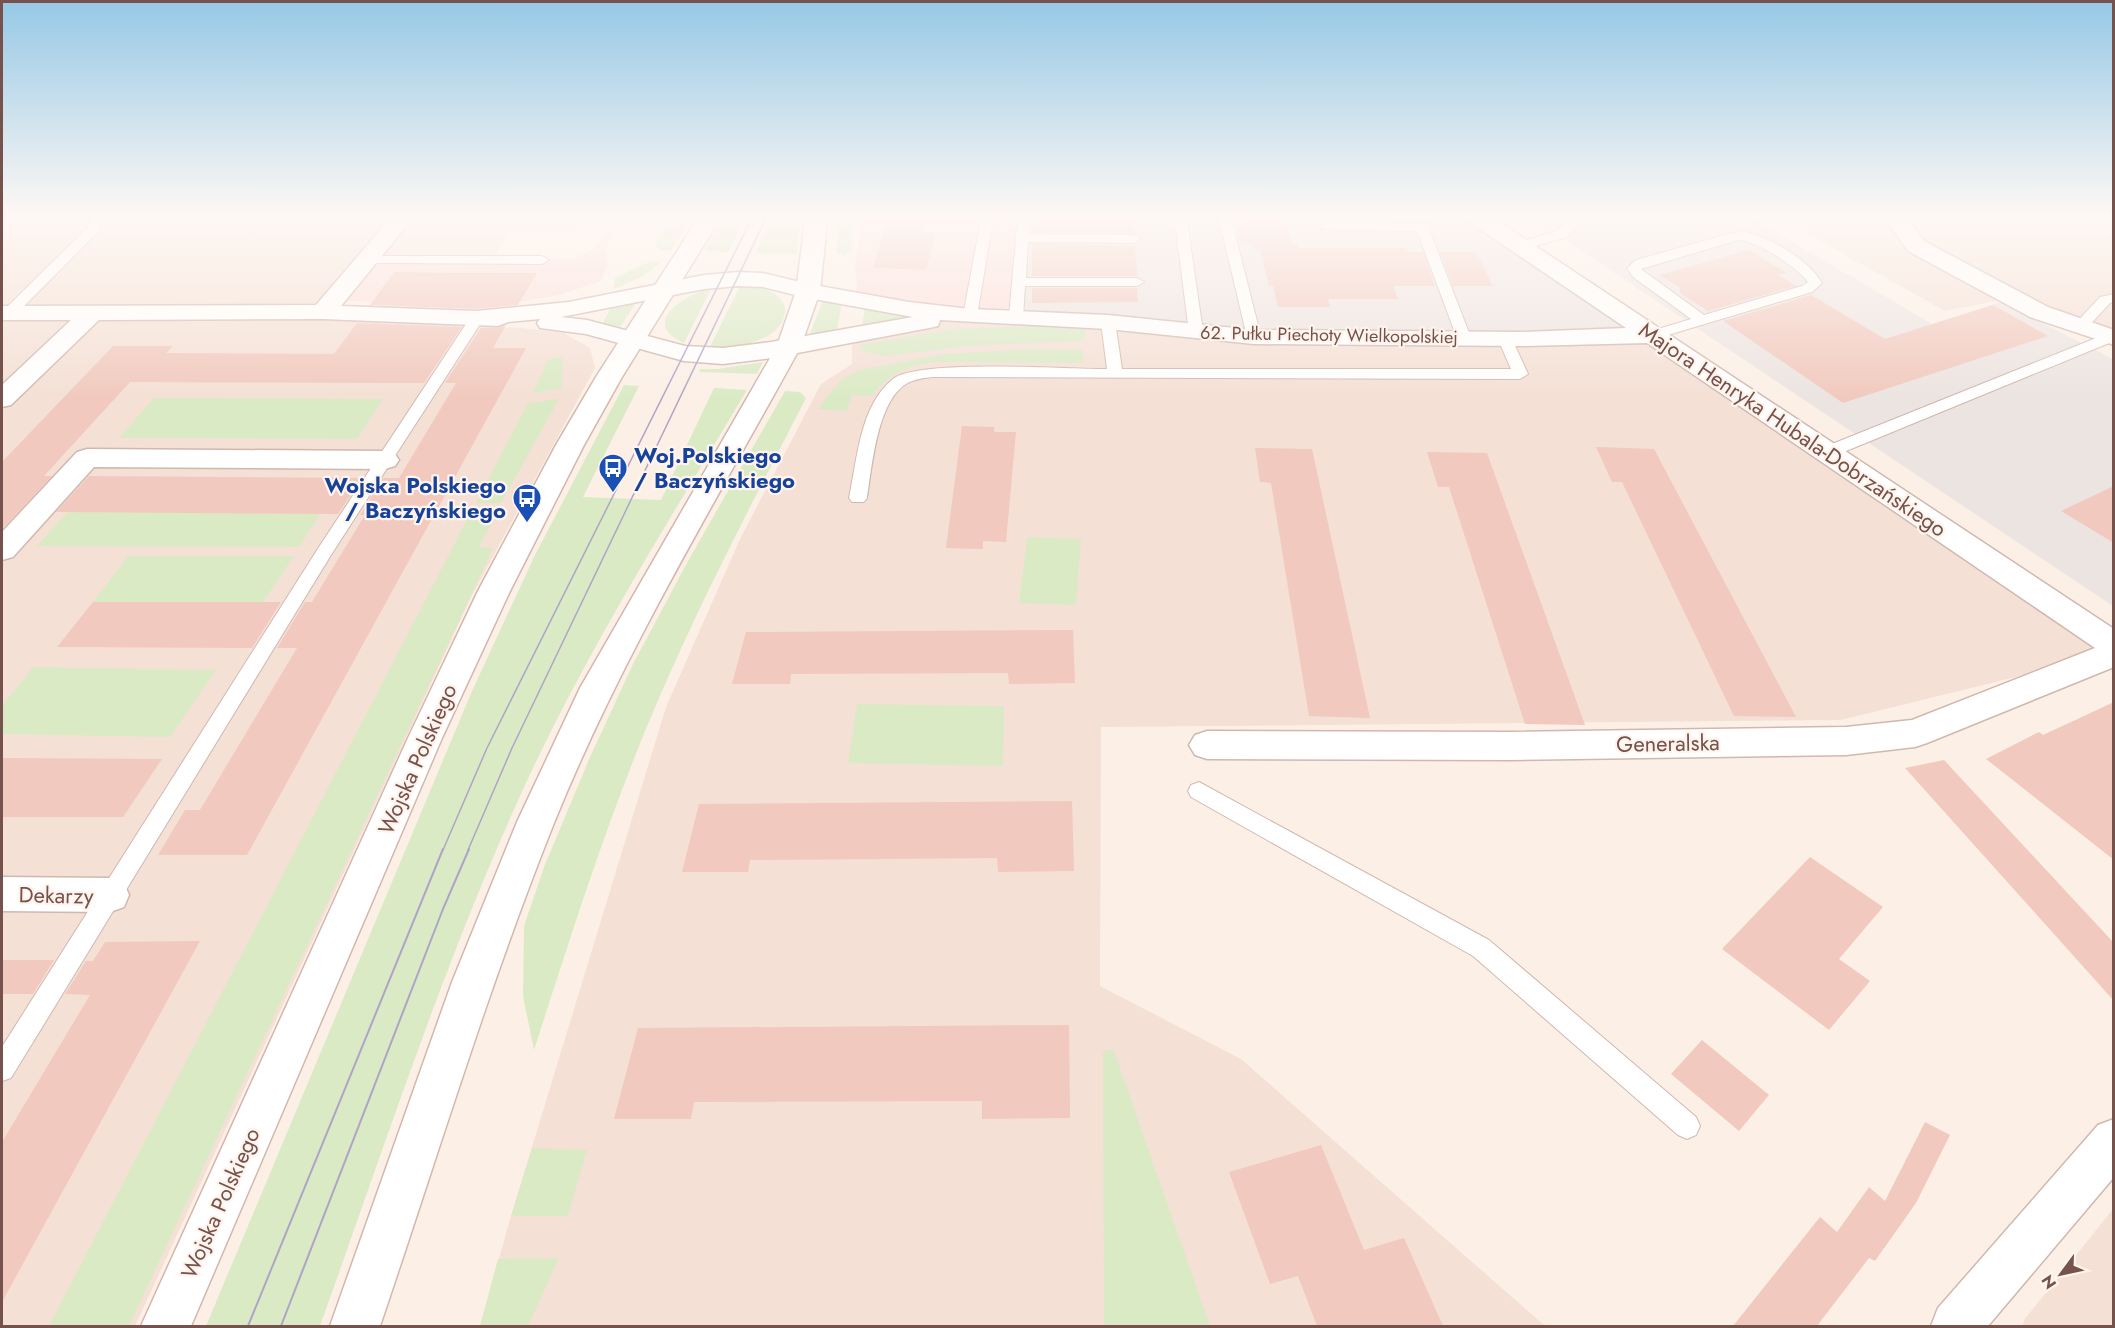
<svg xmlns="http://www.w3.org/2000/svg" width="2115" height="1328" font-family="Jost,sans-serif">
<style>
.residential{fill:#f4e0d5}
.commercial{fill:#fcdeda}
.industrial{fill:#ece4e0}
.green{fill:#daeac5}
.building{fill:#f1c9be}
.lines{fill:none;stroke-linecap:round;stroke-linejoin:round}
.lane-casing{stroke:#d0b8af;stroke-width:2}
.street-casing{stroke:#d0b8af;stroke-width:3}
.secondary-casing{stroke:#d3b7ad;stroke-width:3}
.lane{fill:#fff;fill-rule:evenodd}
.street{fill:#fff;fill-rule:evenodd}
.secondary{fill:#fff;fill-rule:evenodd}
.tram-far1{stroke:#b0a4c6;stroke-width:1.5}
.tram{stroke:#b0a4c6;stroke-width:2}
.labels{text-anchor:middle;dominant-baseline:central;stroke-width:4.5;stroke-linejoin:round;paint-order:stroke}
.far-street-label{font-size:18px;fill:#75524b;stroke:#fff4ed}
.street-label{font-size:22px;fill:#75524b;stroke:#fff4ed}
.transit-label{font-size:22px;font-weight:bold;fill:#164399;stroke:#fff4ed;text-anchor:start}
</style>
<rect width="100%" height="100%" fill="#fcf0e6"/>
<path class="residential" d="M 2,214 L 626,214 L 613,231 L 508,233 L 492,260 L 367,260 L 318,317 L 521,328 L 564,333 L 590,348 L 595,368 L 471,597 L 135,1326 L 2,1326 Z
M 1772,214 L 2113,214 L 2113,332 L 2024,295 L 1945,311 Z
M 970,316 L 1653,335 L 2113,653 L 1841,720 L 1101,727 L 1100,986 L 1241,1059 L 1545,1326 L 480,1326 L 511,1216 L 666,707 L 740,539 L 821,384 L 852,364 L 852,334 Z
M 2113,1209 L 2113,1326 L 2023,1326 L 2024,1320 Z"/>
<path class="commercial" d="M 863,214 L 1024,214 L 1016,317 L 855,299 L 857,285 L 855,263 Z
M 606,231 L 613,231 L 605,251 L 608,262 L 601,281 L 559,295 L 513,303 L 333,301 L 367,260 L 574,259 L 596,248 Z"/>
<path class="industrial" d="M 1024,214 L 1473,214 L 1653,335 L 1254,337 L 1016,317 Z
M 1526,214 L 1745,214 L 1932,324 L 2001,302 L 2113,359 L 2113,606 Z"/>
<path class="green" d="M 674,214 L 695,214 L 671,250 L 660,250 L 655,246 Z
M 727,214 L 748,214 L 728,252 L 705,250 Z
M 773,214 L 800,214 L 797,254 L 756,253 Z
M 839,214 L 853,214 L 852,250 L 844,256 L 837,252 Z
M 651,261 L 661,262 L 645,275 L 614,289 L 615,278 Z
M 741,284 C 758,287 778,289 785,307 C 787,342 734,348 709,349 Z
M 712,287 L 684,343 C 637,322 688,294 712,287 Z
M 823,300 L 842,303 L 837,330 L 810,334 Z
M 636,303 L 620,327 L 603,323 L 610,309 Z
M 865,307 L 912,316 L 912,317 L 862,326 Z
M 1054,325 L 1085,328 L 1084,341 L 968,346 L 885,356 L 870,353 L 861,349 L 859,345 L 954,329 Z
M 1032,349 L 1083,350 L 1083,363 L 941,362 C 915,363 887,373 872,396 L 852,395 L 847,411 L 818,409 L 840,381 L 860,370 L 945,354 Z
M 560,357 L 563,360 L 562,388 L 533,393 L 548,360 Z
M 763,362 L 757,374 L 699,372 L 700,369 L 717,369 Z
M 624,385 L 639,386 L 583,497 L 661,500 L 714,388 L 747,390 C 670,519 589,647 526,783 C 445,959 385,1145 320,1326 L 206,1326 L 472,691 L 535,555 Z
M 785,391 L 800,392 L 806,398 C 750,507 693,615 646,729 C 603,833 569,942 534,1050 L 523,996 L 524,926 L 544,867 L 590,757 L 633,664 L 688,561 Z
M 154,398 L 383,399 L 357,439 L 119,438 Z
M 559,399 L 501,503 L 476,503 L 528,403 Z
M 68,512 L 320,514 L 299,547 L 37,546 Z
M 471,512 L 497,513 L 479,547 L 493,548 L 129,1326 L 49,1326 Z
M 1027,537 L 1081,539 L 1076,605 L 1019,603 Z
M 128,556 L 294,556 L 263,602 L 93,602 Z
M 33,667 L 216,670 L 170,737 L 2,734 L 2,706 Z
M 857,704 L 1004,706 L 1003,766 L 848,763 Z
M 1107,1049 L 1114,1051 L 1210,1326 L 1104,1326 L 1103,1052 Z
M 532,1148 L 587,1150 L 568,1216 L 511,1216 Z
M 559,1258 L 528,1326 L 480,1326 L 498,1259 Z"/>
<path class="building" d="M 889,214 L 927,214 L 922,232 L 936,232 L 926,270 L 873,268 Z
M 1034,214 L 1133,214 L 1134,233 L 1033,232 Z
M 1234,214 L 1283,214 L 1292,243 L 1298,243 L 1299,248 L 1406,248 L 1408,252 L 1423,252 L 1435,286 L 1393,286 L 1398,299 L 1328,299 L 1330,307 L 1278,307 L 1273,286 L 1269,286 L 1260,249 L 1254,249 L 1252,243 L 1240,243 Z
M 1032,244 L 1135,245 L 1137,276 L 1032,276 Z
M 1749,250 L 1787,273 L 1778,275 L 1796,286 L 1708,311 L 1680,293 L 1680,288 L 1660,275 Z
M 1440,252 L 1476,252 L 1493,286 L 1453,286 Z
M 394,272 L 458,273 L 537,273 L 518,305 L 476,309 L 370,305 Z
M 1032,288 L 1137,288 L 1138,302 L 1032,303 Z
M 1811,295 L 1885,339 L 1993,305 L 2048,336 L 1843,403 L 1723,321 Z
M 357,323 L 462,327 L 424,383 L 130,382 L 44,476 L 52,476 L 2,529 L 2,462 L 113,346 L 173,346 L 166,353 L 334,354 Z
M 506,325 L 493,348 L 526,348 L 247,855 L 158,855 L 185,810 L 200,810 L 297,648 L 277,648 L 305,602 L 312,602 L 365,515 L 360,515 L 383,478 L 399,478 L 456,383 L 445,383 L 481,328 L 498,328 Z
M 962,426 L 994,427 L 994,432 L 1016,432 L 1006,542 L 983,541 L 983,549 L 946,548 Z
M 1596,447 L 1654,449 L 1796,717 L 1734,716 L 1622,482 L 1612,482 Z
M 1255,448 L 1312,449 L 1370,718 L 1309,716 L 1271,483 L 1260,482 Z
M 1427,452 L 1487,453 L 1585,725 L 1525,724 L 1449,487 L 1438,487 Z
M 89,476 L 362,478 L 338,514 L 56,512 Z
M 2114,486 L 2114,543 L 2061,511 Z
M 93,602 L 281,602 L 252,648 L 57,647 Z
M 1073,630 L 1075,683 L 1009,684 L 1008,673 L 791,674 L 790,684 L 732,684 L 746,632 Z
M 2114,702 L 2114,860 L 1986,759 L 2039,732 L 2043,735 Z
M 2,758 L 162,759 L 123,817 L 2,817 Z
M 1944,760 L 2114,943 L 2114,1001 L 1905,768 Z
M 1072,801 L 1074,871 L 998,872 L 997,858 L 750,860 L 748,872 L 682,872 L 699,804 Z
M 1810,857 L 1883,907 L 1839,959 L 1870,981 L 1829,1030 L 1722,949 Z
M 200,941 L 2,1302 L 2,1142 L 90,995 L 65,994 L 86,961 L 93,961 L 105,942 Z
M 2,960 L 54,960 L 33,994 L 2,994 Z
M 1069,1025 L 1070,1118 L 982,1119 L 982,1101 L 694,1102 L 691,1119 L 614,1119 L 638,1028 Z
M 1702,1040 L 1769,1095 L 1739,1131 L 1671,1074 Z
M 1925,1122 L 1950,1135 L 1916,1203 L 1875,1261 L 1869,1258 L 1817,1326 L 1733,1326 L 1820,1217 L 1837,1232 L 1869,1187 L 1885,1201 Z
M 1321,1145 L 1364,1250 L 1404,1238 L 1443,1326 L 1317,1326 L 1298,1276 L 1270,1284 L 1229,1172 Z"/>
<g class="lines">
<g class="lane-casing">
<path id="lane" d="M 92,214 L 104,214 L 99,231 L 14,316 L 4,316 L 2,313 L 4,310 L 88,227 Z
M 982,214 L 994,214 L 977,316 L 970,320 L 963,316 Z
M 1018,214 L 1030,214 L 1029,234 L 1134,235 L 1141,239 L 1134,243 L 1028,242 L 1026,278 L 1137,278 L 1144,282 L 1137,286 L 1025,286 L 1023,317 L 1021,320 L 1011,320 L 1009,317 Z
M 1174,214 L 1186,214 L 1203,332 L 1196,336 L 1189,332 Z
M 1218,214 L 1230,214 L 1261,337 L 1259,340 L 1249,340 L 1247,337 Z
M 1572,214 L 1586,214 L 1567,237 L 1521,250 L 1514,246 L 1516,243 L 1557,231 Z
M 1326,222 L 1427,224 L 1471,338 L 1469,341 L 1459,341 L 1457,338 L 1417,231 L 1321,229 L 1320,226 Z
M 1745,232 C 1772,239 1807,258 1822,283 L 1812,292 L 1658,338 L 1648,338 L 1646,335 L 1648,332 L 1691,319 L 1633,277 L 1627,268 L 1636,260 L 1732,233 ZM 1738,240 C 1756,240 1797,267 1808,282 L 1802,286 L 1704,315 L 1641,269 Z
M 367,256 L 542,256 L 549,260 L 542,264 L 362,263 L 360,260 L 362,257 Z
M 2114,294 L 2114,302 L 2110,303 L 2085,330 L 2075,330 L 2073,327 L 2075,324 L 2100,297 Z
M 477,314 L 484,318 L 331,555 L 11,1078 L 2,1081 L 2,1047 L 319,547 L 470,318 Z
M 1108,318 L 1115,322 L 1122,369 L 1511,369 L 1498,339 L 1505,335 L 1512,339 L 1528,374 L 1520,379 L 933,377 C 924,378 914,379 906,384 C 877,402 872,467 867,498 L 864,502 L 852,502 L 849,498 C 857,460 860,405 893,379 C 917,359 1068,369 1107,369 L 1101,322 Z
M 2114,333 L 2114,341 L 1834,456 L 1822,456 L 1820,452 L 1822,448 L 2106,334 Z
M 1199,782 L 1489,940 L 1696,1117 L 1700,1126 L 1696,1135 L 1687,1139 L 1678,1135 L 1473,956 L 1191,797 L 1188,791 L 1191,785 Z"/>
</g>
<g class="street-casing">
<path id="street" d="M 386,214 L 408,214 L 404,229 L 341,306 L 476,311 L 569,302 L 704,275 L 738,272 L 763,273 L 808,284 L 909,302 L 970,309 L 1108,315 L 1254,330 L 1522,332 L 1626,328 L 1465,219 L 1462,214 L 1487,214 L 2114,629 L 2114,667 L 1927,743 L 1915,747 L 1846,755 L 1511,760 L 1207,759 L 1195,755 L 1189,745 L 1195,735 L 1207,731 L 1511,732 L 1846,727 L 1912,720 L 2095,648 L 1647,343 L 1522,346 L 1254,344 L 1108,329 L 940,320 L 938,326 L 929,328 L 771,358 L 723,364 L 684,361 L 586,334 L 540,328 L 537,323 L 540,319 L 508,322 L 498,326 L 323,319 L 99,320 L 11,405 L 2,407 L 2,385 L 71,320 L 2,320 L 2,306 L 316,305 L 382,228 ZM 738,286 L 763,287 L 808,298 L 913,317 L 771,342 L 723,348 L 685,346 L 587,320 L 561,317 L 704,289 Z
M 1882,214 L 1904,214 L 1924,241 L 2048,307 L 2114,330 L 2114,345 L 2030,317 L 1908,251 Z
M 87,449 L 385,451 L 395,454 L 399,460 L 395,466 L 385,469 L 94,467 L 13,557 L 2,560 L 2,532 L 77,452 Z
M 2,877 L 110,878 L 124,883 L 129,895 L 124,907 L 110,912 L 2,911 Z
M 2114,1119 L 2114,1177 L 1988,1326 L 1931,1326 L 1938,1308 L 2098,1125 Z"/>
</g>
<g class="secondary-casing">
<path id="secondary" d="M 701,214 L 723,214 L 622,377 L 584,445 L 510,591 L 442,738 L 191,1326 L 141,1326 L 408,738 L 478,591 L 556,445 L 596,377 Z
M 806,214 L 828,214 L 820,291 L 801,346 C 715,503 621,657 554,823 C 488,988 437,1158 380,1326 L 330,1326 L 452,982 L 517,822 L 580,688 L 777,346 L 796,291 Z"/>
</g>
<use href="#lane" class="lane"/>
<use href="#street" class="street"/>
<use href="#secondary" class="secondary"/>
<path class="tram-far1" d="M 443,850 L 487,748 L 754,214
M 468,850 L 512,748 L 768,214"/>
<path class="tram" d="M 248,1326 L 443,849
M 281,1326 L 443,909 L 469,849"/>
</g>
<linearGradient id="sky" x2="0" y2="1"><stop stop-color="#96c8e6"/><stop offset="0.54" stop-color="#fef8f4"/><stop offset="1" stop-color="#fef8f4" stop-opacity="0"/></linearGradient>
<rect width="2115" height="400" fill="url(#sky)"/>
<defs>
<g id="bus-pin" transform="scale(1.5)"><path d="M0 17L-7.5 6A9.5 9.5 0 1 1 7.5 6Z" fill="#1a4fb4" stroke="#fff4ed"/><path d="M-5-6H5V4H4V6H2V4H-2V6H-4V4H-5ZM-3.5-4V0h7V-4ZM-3.5 1.2v1.5H-2V1.2ZM2 1.2v1.5H3.5V1.2Z" fill="#fff"/></g>
</defs>
<g fill-rule="evenodd">
<use href="#bus-pin" x="613" y="468"/>
<use href="#bus-pin" x="527" y="498"/>
</g>
<g class="labels">
<g class="far-street-label">
<text transform="translate(1329 335) rotate(1)">62. Pułku Piechoty Wielkopolskiej</text>
</g>
<g class="street-label">
<text transform="translate(1793 429) rotate(34)">Majora Henryka Hubala-Dobrzańskiego</text>
<text transform="translate(1668 743) rotate(-1)">Generalska</text>
<text transform="translate(417 759) rotate(-66)">Wojska Polskiego</text>
<text transform="translate(56 895) rotate(1)">Dekarzy</text>
<text transform="translate(220 1203) rotate(-66)">Wojska Polskiego</text>
</g>
<g class="transit-label">
<text x="634" y="455">Woj.Polskiego<tspan x="634" dy="25">/ Baczyńskiego</tspan></text>
<text x="506" y="485" text-anchor="end">Wojska Polskiego<tspan x="506" dy="25">/ Baczyńskiego</tspan></text>
</g>
</g>
<rect width="2115" height="1328" fill="none" stroke="#75524b" stroke-width="6"/>
<g transform="translate(2061 1274) rotate(237)" stroke="#fff4ed" stroke-width="4.5" paint-order="stroke">
<path d="M0-4.5L10 22L0 15L-10 22Z" fill="#75524b"/>
<text y="-9" font-size="16" font-weight="bold" text-anchor="middle" fill="#75524b">N</text>
</g>
</svg>
